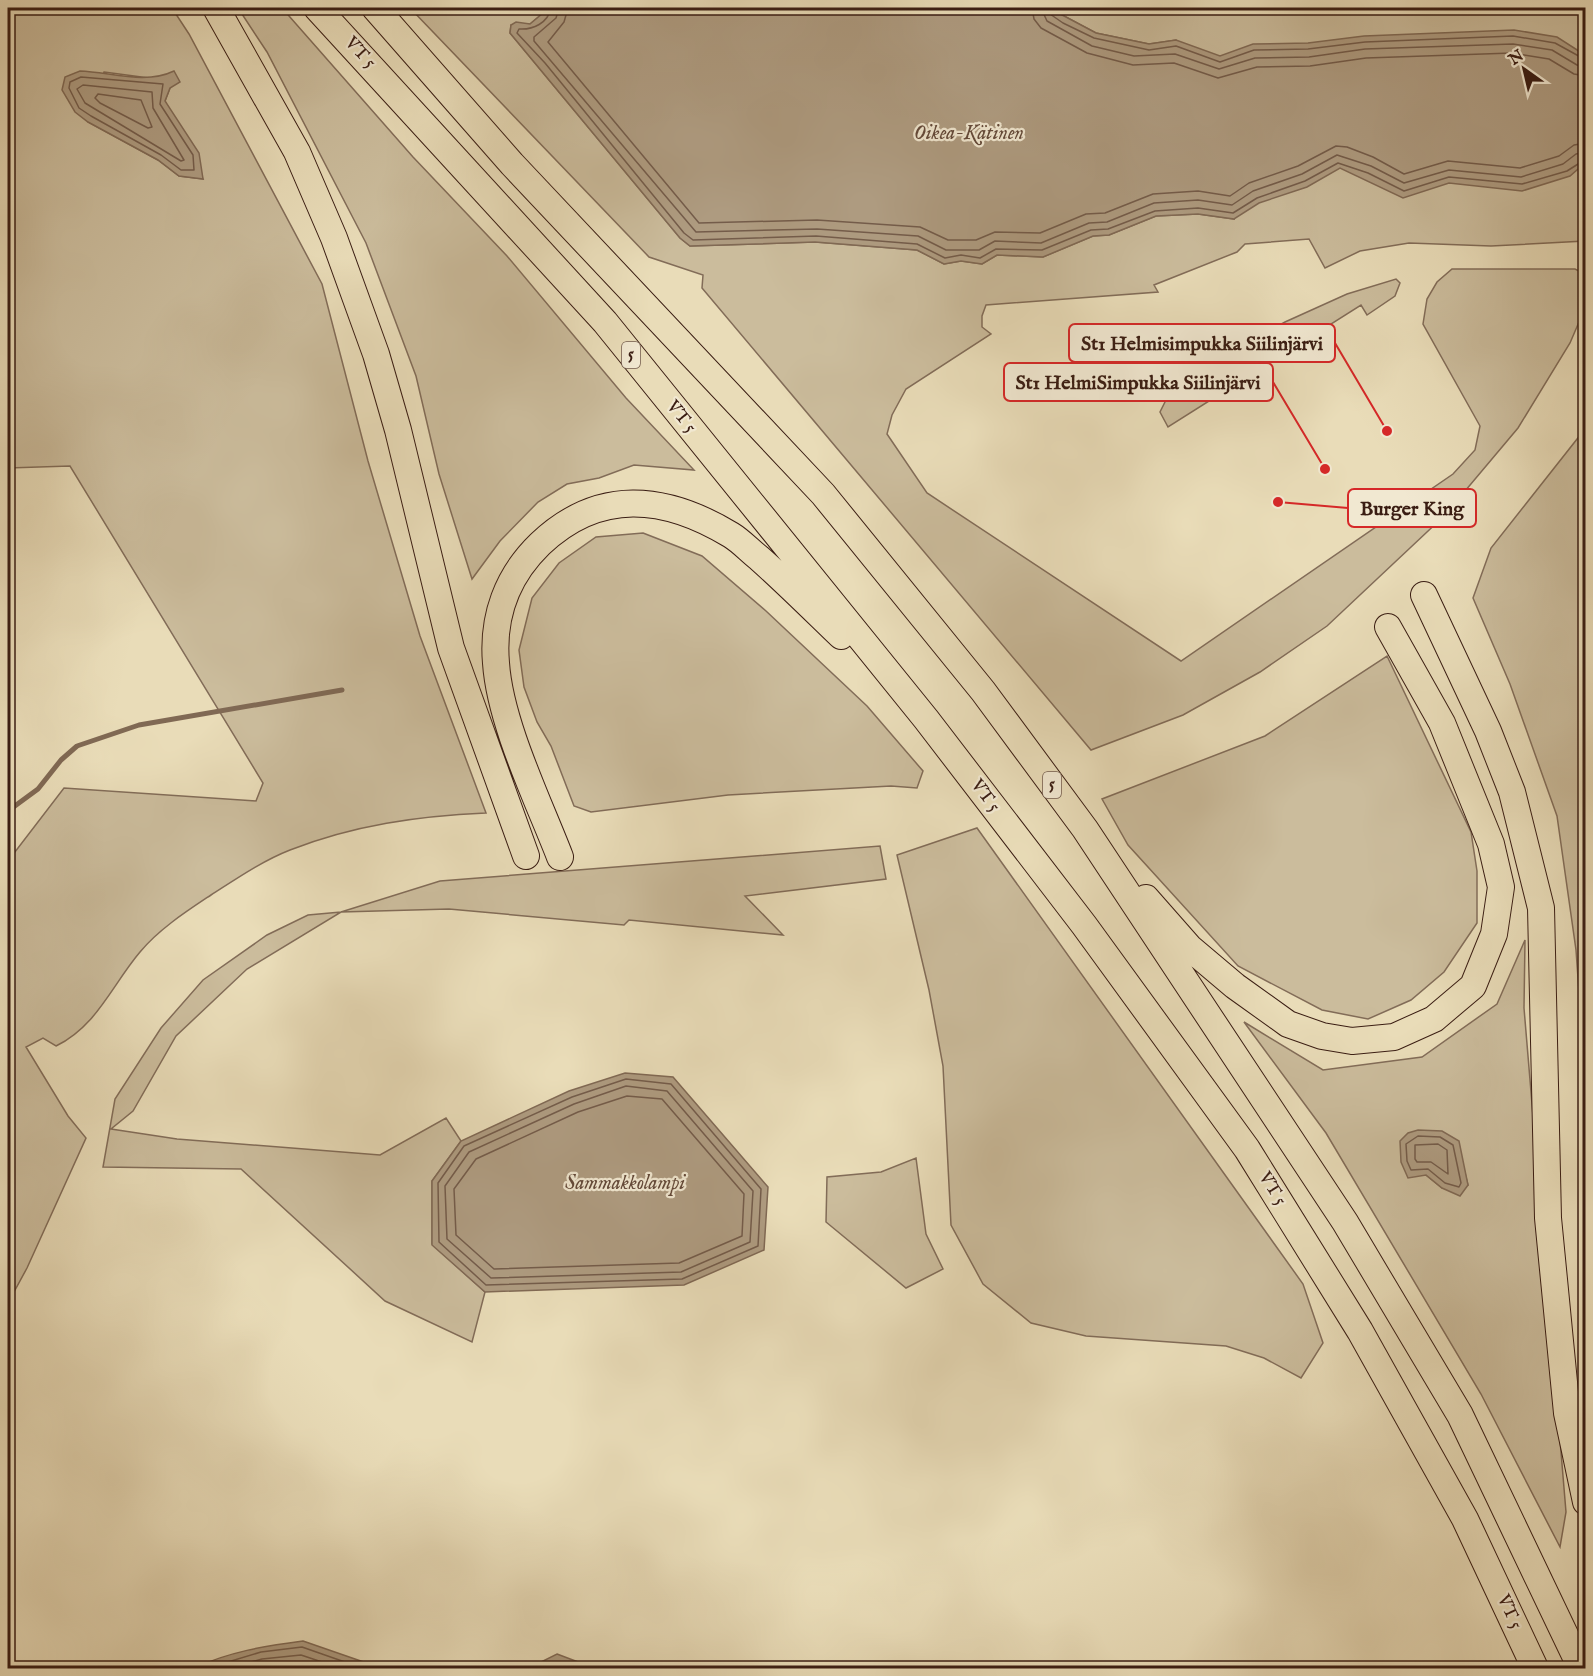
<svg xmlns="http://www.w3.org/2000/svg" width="1593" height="1676" font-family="'IM FELL English',serif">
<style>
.green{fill:#cbbc9c;stroke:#826c58;stroke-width:1.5;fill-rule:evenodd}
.water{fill:#ae9b80;stroke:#806954;stroke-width:1.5}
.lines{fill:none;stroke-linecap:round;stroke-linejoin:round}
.shore{stroke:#745c4a;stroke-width:1.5}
.stream{stroke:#806954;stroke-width:5}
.motorway-casing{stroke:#3a1d13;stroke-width:28}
.motorway{stroke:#e9dcb8;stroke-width:26}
.labels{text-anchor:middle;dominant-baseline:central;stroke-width:4.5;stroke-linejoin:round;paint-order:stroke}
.shield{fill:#f1e8d1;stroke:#715a4c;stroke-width:1.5}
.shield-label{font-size:16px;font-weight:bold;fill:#3a1d13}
.street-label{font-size:18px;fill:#3a1d13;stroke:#f1e8d1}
.water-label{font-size:20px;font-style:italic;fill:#634939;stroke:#f1e8d1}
.leader{fill:none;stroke:#d62828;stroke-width:2}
.callout-dot{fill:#d62828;stroke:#f1e8d1;stroke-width:2}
.callout{fill:#f1e8d1;stroke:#d62828;stroke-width:2}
.callout-label{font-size:20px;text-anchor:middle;font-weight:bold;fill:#3a1d13}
</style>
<rect width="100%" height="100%" fill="#e9dcb8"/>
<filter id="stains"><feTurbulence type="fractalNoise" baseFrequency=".00333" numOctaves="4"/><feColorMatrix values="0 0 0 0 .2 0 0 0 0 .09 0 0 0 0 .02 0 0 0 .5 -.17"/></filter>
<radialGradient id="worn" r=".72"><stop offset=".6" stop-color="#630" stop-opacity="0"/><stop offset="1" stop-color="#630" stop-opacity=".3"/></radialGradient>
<path class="green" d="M 8,8 L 172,8 L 189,34 L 322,284 L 368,461 L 420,636 L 486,813 C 418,816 354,825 290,850 C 262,861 236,879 211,895 C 187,911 159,929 140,952 C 112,985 97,1026 56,1046 L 43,1038 L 26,1047 L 68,1116 L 86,1138 L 27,1268 L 8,1303 L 8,861 L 64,788 L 256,801 L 263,783 L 70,466 L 8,468 ZM 104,72 L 149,78 L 162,77 L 170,88 L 165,101 L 203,179 L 179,176 L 158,160 L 88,122 Z
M 238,8 L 282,8 L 413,157 L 507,256 L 626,398 L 694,470 L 634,465 L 599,478 L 567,484 L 538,502 L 500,541 L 472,579 L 439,474 L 416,376 L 366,243 L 267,52 Z
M 410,8 L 549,8 L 530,24 L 511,25 L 510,33 L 680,238 L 690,246 L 815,242 L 917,250 L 944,264 L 961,261 L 982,264 L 997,255 L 1043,257 L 1093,236 L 1109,235 L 1156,216 L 1198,214 L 1234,219 L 1176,40 L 1149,44 L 1096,33 L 1049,8 L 1585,8 L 1585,241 L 1491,246 L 1409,243 L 1360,251 L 1325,268 L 1309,239 L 1245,244 L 1237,252 L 1154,285 L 1158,292 L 986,305 L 982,316 L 982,327 L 991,334 L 906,389 L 892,415 L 887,434 L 927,493 L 1181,661 L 1453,474 L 1475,450 L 1480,426 L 1423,324 L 1427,299 L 1437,282 L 1452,269 L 1575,269 L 1585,274 L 1585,308 L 1570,343 L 1518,428 L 1444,516 L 1327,626 L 1260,672 L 1183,715 L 1091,750 L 702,288 L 703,275 L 649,257 Z
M 1396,279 L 1400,283 L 1395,296 L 1367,315 L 1361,305 L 1168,427 L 1160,412 L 1172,388 L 1199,370 L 1285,322 L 1347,294 Z
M 1585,429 L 1586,430 L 1585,1076 L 1576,950 L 1557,816 L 1510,684 L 1473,598 L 1491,548 Z
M 643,533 L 702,556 L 766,611 L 867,706 L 923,771 L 917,788 L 891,786 L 728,795 L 591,812 L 574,806 L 551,746 L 537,722 L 524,687 L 519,650 L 532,598 L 559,563 L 596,537 Z
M 1387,656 L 1471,832 L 1477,871 L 1477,923 L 1444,972 L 1411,1000 L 1368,1019 L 1322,1010 L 1238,966 L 1128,845 L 1102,799 L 1265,736 Z
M 977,828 L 1303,1284 L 1323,1343 L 1301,1378 L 1264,1358 L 1226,1346 L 1086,1336 L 1031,1323 L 983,1284 L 951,1225 L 943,1066 L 929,990 L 897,855 Z
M 880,846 L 886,879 L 745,896 L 783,935 L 629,920 L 624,925 L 449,909 L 341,912 L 247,969 L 176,1036 L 133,1111 L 111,1129 L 177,1139 L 380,1155 L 446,1118 L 461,1141 L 432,1181 L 432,1244 L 485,1292 L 472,1342 L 385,1301 L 241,1169 L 103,1167 L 115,1099 L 161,1028 L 203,980 L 267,935 L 308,915 L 341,912 L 440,881 Z
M 1525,940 L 1524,1008 L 1566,1512 L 1560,1547 L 1481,1394 L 1326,1133 L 1244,1022 L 1323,1070 L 1422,1057 L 1497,1004 ZM 1463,1165 L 1468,1185 L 1442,1188 L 1426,1175 Z
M 916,1158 L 926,1234 L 943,1269 L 906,1288 L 826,1222 L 827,1177 L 881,1172 Z"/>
<path class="water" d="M 549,8 L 1049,8 L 1096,33 L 1149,44 L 1176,40 L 1220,56 L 1253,44 L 1308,43 L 1364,36 L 1514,30 L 1557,37 L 1585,55 L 1585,163 L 1570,176 L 1522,191 L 1449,183 L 1403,198 L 1340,168 L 1307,187 L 1259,203 L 1234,219 L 1198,214 L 1156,216 L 1109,235 L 1093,236 L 1043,257 L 997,255 L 982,264 L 961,261 L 944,264 L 917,250 L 815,242 L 690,246 L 680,238 L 510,33 L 511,25 L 516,22 L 530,24 Z
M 80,71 C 110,72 145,85 174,71 L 180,82 L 170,88 L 165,101 L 199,153 L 203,179 L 179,176 L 158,160 L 88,122 L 75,112 L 62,90 L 65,77 Z
M 625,1073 L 673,1077 L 768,1187 L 764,1250 L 684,1285 L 485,1292 L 432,1245 L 432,1181 L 461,1141 L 569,1091 Z
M 1418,1130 L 1442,1131 L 1459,1141 L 1468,1185 L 1460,1196 L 1442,1188 L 1426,1175 L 1408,1178 L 1401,1162 L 1400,1141 L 1408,1133 Z
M 303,1641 L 381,1668 L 194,1668 C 229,1652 264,1646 303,1641 Z
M 557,1654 L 594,1668 L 529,1668 Z"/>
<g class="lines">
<path class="shore" d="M 551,8 C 548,23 533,30 519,29 L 517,33 L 545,63 L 684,233 L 693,240 L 816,236 L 917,244 L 945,258 L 961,255 L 980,258 L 996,249 L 1042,250 L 1091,230 L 1108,229 L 1155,211 L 1198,208 L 1233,213 L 1257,198 L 1305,181 L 1338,163 L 1368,173 L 1404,191 L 1449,177 L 1522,184 L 1567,171 L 1586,159
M 559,8 L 556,18 L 534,37 L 534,41 L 696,232 L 817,229 L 918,236 L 946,250 L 979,250 L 995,241 L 1041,243 L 1089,223 L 1107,222 L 1154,203 L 1198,200 L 1232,205 L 1253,191 L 1302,174 L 1337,155 L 1371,166 L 1404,183 L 1449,170 L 1521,177 L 1563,164 L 1576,154 L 1586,152
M 568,8 L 564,22 L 548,42 L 699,223 L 817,220 L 920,227 L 948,240 L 976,240 L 995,232 L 1040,233 L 1086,214 L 1105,213 L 1153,194 L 1198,191 L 1230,196 L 1249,183 L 1298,166 L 1336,146 L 1347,147 L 1373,157 L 1404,174 L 1448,161 L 1520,168 L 1559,156 L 1574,145 L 1586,143
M 1032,8 L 1034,19 L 1041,28 L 1087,53 L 1133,65 L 1174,63 L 1218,78 L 1257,67 L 1310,66 L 1366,58 L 1512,53 L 1549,59 L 1574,74 L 1586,76
M 1041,8 L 1047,21 L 1092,46 L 1134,56 L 1175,54 L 1219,69 L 1255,58 L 1309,57 L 1365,49 L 1513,44 L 1552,50 L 1577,65 L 1586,67
M 1048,8 L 1050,14 L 1063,23 L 1094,38 L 1149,50 L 1176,46 L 1220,62 L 1254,50 L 1308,49 L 1365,42 L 1513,36 L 1555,43 L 1586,60
M 81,77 L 163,84 L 160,104 L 193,155 L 194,170 L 181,170 L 161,155 L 91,116 L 79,108 L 69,88 L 70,82 Z
M 83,85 L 152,92 L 153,108 L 184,160 L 181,161 L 85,103 L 77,89 Z
M 98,94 L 141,100 L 152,127 L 148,128 L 100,103 L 95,98 Z
M 626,1079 L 671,1084 L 761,1189 L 758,1246 L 682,1279 L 486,1285 L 439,1242 L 438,1183 L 464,1146 L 572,1097 Z
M 626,1086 L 667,1091 L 753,1191 L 750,1242 L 681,1272 L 491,1278 L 447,1239 L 445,1186 L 469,1152 L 574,1104 Z
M 627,1096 L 662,1099 L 744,1194 L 742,1236 L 679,1263 L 494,1269 L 456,1235 L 454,1189 L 476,1159 L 578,1112 Z
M 1418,1136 L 1440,1137 L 1453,1145 L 1461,1183 L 1459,1187 L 1445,1183 L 1428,1169 L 1411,1170 L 1407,1161 L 1406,1144 Z
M 1438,1144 L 1447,1150 L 1448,1174 L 1431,1162 L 1417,1162 L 1415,1159 L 1415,1145 Z
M 208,1668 L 261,1652 L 302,1647 L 362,1668
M 229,1668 L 262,1659 L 301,1655 L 340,1668"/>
<path class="stream" d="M 8,811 L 38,789 L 61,760 L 77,746 L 139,725 L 342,690"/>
<g class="motorway-casing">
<path id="motorway" d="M 216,8 L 297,152 L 334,238 L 376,354 L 398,430 L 451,648 L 526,856
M 317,8 L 605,322 L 926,719 L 1084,925 L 1247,1149 L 1360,1331 L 1465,1519 L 1535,1668
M 375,8 L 512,164 L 823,494 L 983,691 L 1085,829 L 1345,1222 L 1460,1415 L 1581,1668
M 1424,595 L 1488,731 L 1512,792 L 1541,908 L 1548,1218 L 1567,1413 L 1586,1502
M 560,857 C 538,800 500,723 496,663 C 492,617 507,576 540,544 C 599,488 665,495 731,535 C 741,541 750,551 759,558 C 787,583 814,610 841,636
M 1146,898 L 1190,948 L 1235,986 L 1288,1024 L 1322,1036 L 1352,1041 L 1394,1037 L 1434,1019 L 1473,986 L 1494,934 L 1501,887 L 1491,844 L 1442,723 L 1388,627"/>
</g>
<use href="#motorway" class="motorway"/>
</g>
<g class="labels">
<g class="shield">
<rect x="622" y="342" width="18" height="26" rx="4.5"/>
<rect x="1043" y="772" width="18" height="26" rx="4.5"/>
</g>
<g class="shield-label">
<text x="631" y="355">5</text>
<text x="1052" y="785">5</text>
</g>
<g class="street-label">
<text transform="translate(360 53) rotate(47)">VT 5</text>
<text transform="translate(681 417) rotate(51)">VT 5</text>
<text transform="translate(985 796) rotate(53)">VT 5</text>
<text transform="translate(1272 1189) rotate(58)">VT 5</text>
<text transform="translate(1509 1612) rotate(65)">VT 5</text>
</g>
<g class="water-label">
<text x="969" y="133">Oikea-Kätinen</text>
<text x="625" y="1183">Sammakkolampi</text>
</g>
</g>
<path class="leader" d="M1387 431L1335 343M1325 469L1273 382M1278 502L1348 508"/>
<g class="callout-dot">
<circle cx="1387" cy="431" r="6"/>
<circle cx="1325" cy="469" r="6"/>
<circle cx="1278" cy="502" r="6"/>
</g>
<g class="callout">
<rect x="1069" y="324" width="266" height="38" rx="6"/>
<rect x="1004" y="363" width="269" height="38" rx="6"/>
<rect x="1348" y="489" width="128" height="38" rx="6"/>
</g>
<g class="callout-label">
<text x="1202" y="350">St1 Helmisimpukka Siilinjärvi</text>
<text x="1138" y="389">St1 HelmiSimpukka Siilinjärvi</text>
<text x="1412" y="515">Burger King</text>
</g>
<rect width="1593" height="1676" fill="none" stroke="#e9dcb8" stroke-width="30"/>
<rect x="9" y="9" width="1575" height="1658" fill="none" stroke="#3a1d13" stroke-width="3"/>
<rect x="15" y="15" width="1563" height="1646" fill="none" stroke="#3a1d13" stroke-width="1.5"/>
<g transform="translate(1524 69) rotate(326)" stroke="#f1e8d1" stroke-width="4.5" paint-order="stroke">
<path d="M0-4.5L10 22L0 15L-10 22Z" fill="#3a1d13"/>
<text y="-9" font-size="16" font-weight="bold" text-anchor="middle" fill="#3a1d13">N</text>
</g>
<rect width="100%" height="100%" filter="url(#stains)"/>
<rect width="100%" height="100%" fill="url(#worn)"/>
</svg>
